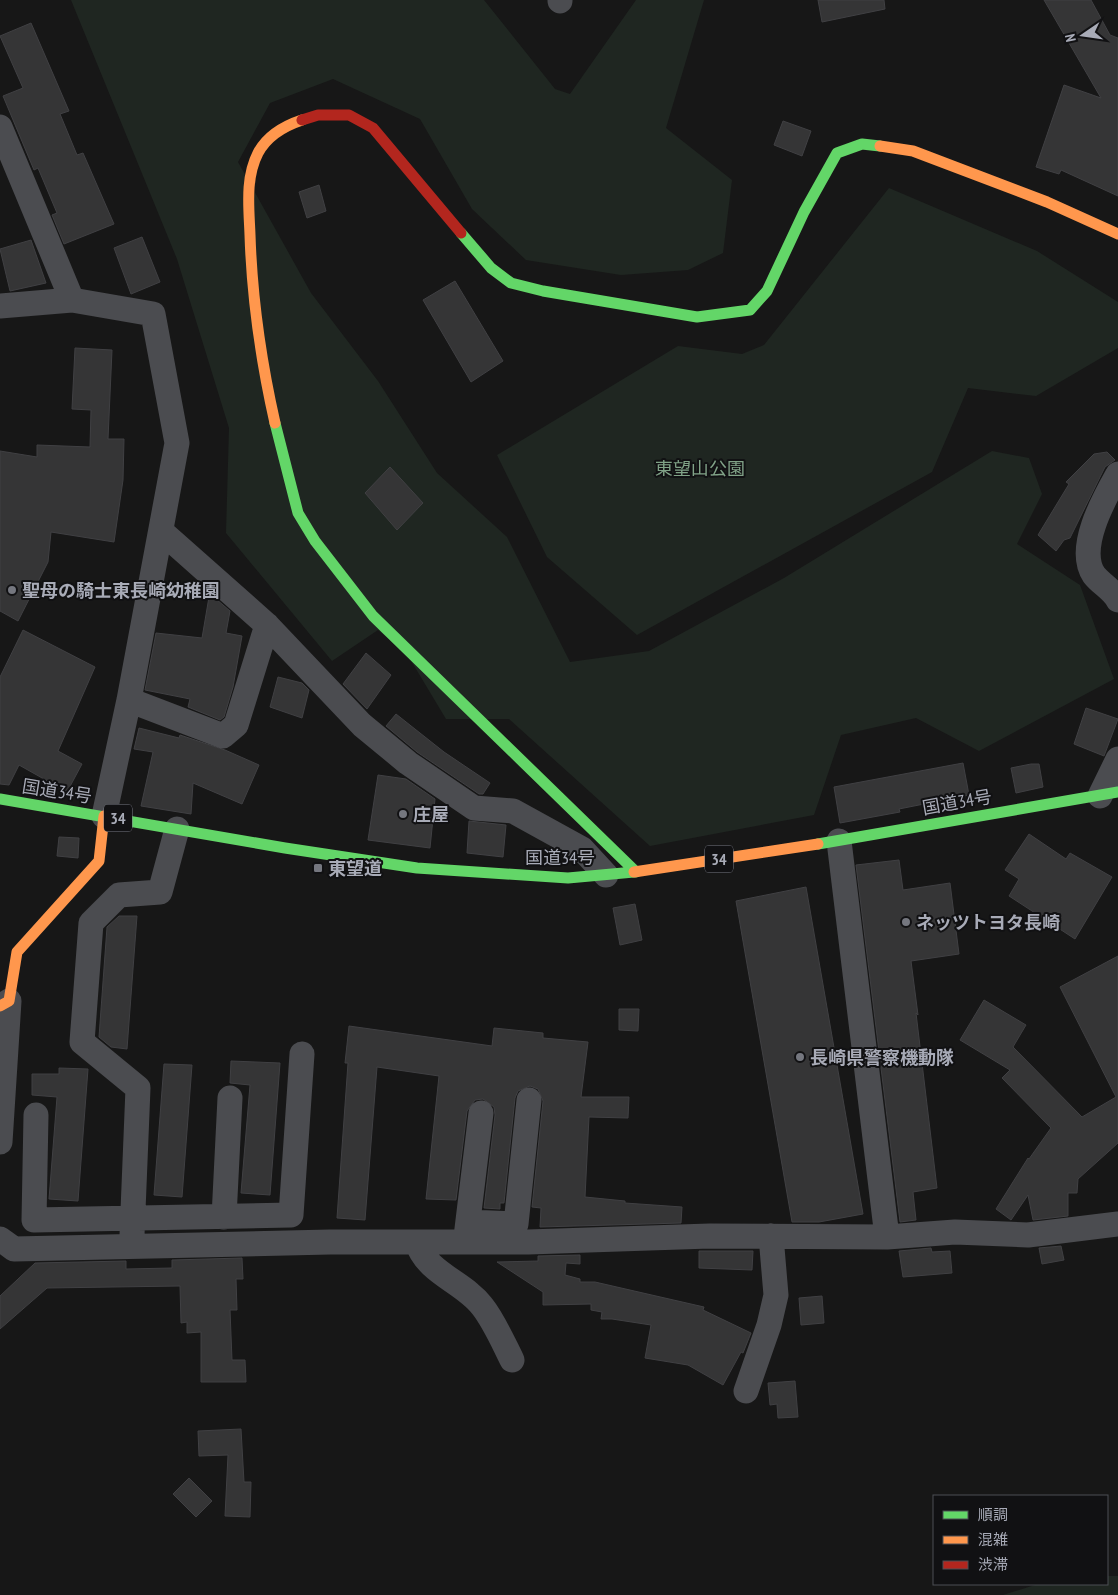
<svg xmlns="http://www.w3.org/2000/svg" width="1118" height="1595" font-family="'PT Sans Narrow','Noto Sans JP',sans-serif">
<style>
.green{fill:#1f2621}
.building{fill:#353536;stroke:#404043}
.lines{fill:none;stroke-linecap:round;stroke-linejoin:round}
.street{stroke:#4b4c50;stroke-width:25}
.fast{stroke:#63d668;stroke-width:11}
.slow{stroke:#ff974d;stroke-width:11}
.jam{stroke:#b3261e;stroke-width:11}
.poi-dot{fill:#75777f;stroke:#111113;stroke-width:2}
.labels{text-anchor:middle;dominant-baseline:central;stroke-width:4;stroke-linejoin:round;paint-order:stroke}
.shield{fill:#111113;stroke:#7b7d86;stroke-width:1}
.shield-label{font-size:16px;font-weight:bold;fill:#a8abb7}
.park-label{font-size:18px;fill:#80a287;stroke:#111113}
.poi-label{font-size:18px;font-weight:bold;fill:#a8abb7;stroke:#111113;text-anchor:start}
.street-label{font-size:18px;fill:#a8abb7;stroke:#111113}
</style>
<rect width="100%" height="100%" fill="#171717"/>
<path class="green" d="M 71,0 L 484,0 L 555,89 L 570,94 L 636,0 L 704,0 L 666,128 L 732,180 L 723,253 L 688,270 L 621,275 L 526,260 L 472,209 L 420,119 L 333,79 L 270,103 L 238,162 L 311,293 L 378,381 L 437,473 L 507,537 L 570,662 L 649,651 L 784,578 L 992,451 L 1029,458 L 1042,494 L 1017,544 L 1080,585 L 1114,679 L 979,751 L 916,718 L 841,735 L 814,815 L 650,846 L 509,719 L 446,719 L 407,654 L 378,630 L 332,661 L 226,533 L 229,428 L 177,259 Z
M 889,188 L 1037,251 L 1118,302 L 1118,348 L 1036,396 L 968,388 L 932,472 L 637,635 L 547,557 L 497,455 L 678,346 L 742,354 L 764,345 Z
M 1107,1576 L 1118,1576 L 1118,1595 L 1003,1595 L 1038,1584 L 1107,1584 Z"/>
<path class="building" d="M 818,0 L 884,0 L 885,9 L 822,22 Z
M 1044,0 L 1091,0 L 1110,35 L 1118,38 L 1118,196 L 1061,170 L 1059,174 L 1036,167 L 1064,85 L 1101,98 Z
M 31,23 L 69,111 L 60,114 L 77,155 L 83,153 L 114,224 L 64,244 L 52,215 L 57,213 L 38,168 L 34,170 L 3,96 L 23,88 L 0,36 Z
M 783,121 L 811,131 L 802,156 L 774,145 Z
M 319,185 L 326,211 L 307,218 L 299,192 Z
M 142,237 L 160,282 L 131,294 L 114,248 Z
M 31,240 L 46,283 L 10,291 L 0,249 Z
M 455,281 L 503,361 L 471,382 L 423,300 Z
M 75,348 L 112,350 L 108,439 L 124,439 L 123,480 L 114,542 L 51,532 L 48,562 L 18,621 L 0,611 L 0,451 L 37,457 L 37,445 L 90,447 L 91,410 L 72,409 Z
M 1107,452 L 1115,460 L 1105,467 L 1070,538 L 1064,540 L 1056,551 L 1038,535 L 1069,484 L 1066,482 L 1094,454 Z
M 390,467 L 423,503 L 397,530 L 365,493 Z
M 209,597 L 216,599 L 230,611 L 226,633 L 242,636 L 233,687 L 224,717 L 220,720 L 188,707 L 190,699 L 145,690 L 156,633 L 202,638 Z
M 23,630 L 95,667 L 58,751 L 82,764 L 67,792 L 19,765 L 9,785 L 0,784 L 0,677 Z
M 366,653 L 391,675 L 367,709 L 343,684 Z
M 278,677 L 302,683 L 309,690 L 302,718 L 270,707 Z
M 1086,708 L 1118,719 L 1104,756 L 1074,744 Z
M 396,714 L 444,752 L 490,783 L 483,794 L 479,794 L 417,752 L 386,726 Z
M 139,728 L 179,738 L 180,735 L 225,750 L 259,765 L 242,804 L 193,783 L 191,814 L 141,806 L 153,752 L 134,749 Z
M 963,763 L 969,795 L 899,809 L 900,812 L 840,823 L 834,787 Z
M 1031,764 L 1039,764 L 1043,787 L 1016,793 L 1011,768 Z
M 378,775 L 406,779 L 435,799 L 430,848 L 368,840 Z
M 469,821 L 506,825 L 503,857 L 467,853 Z
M 1029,834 L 1066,859 L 1070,853 L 1112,877 L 1075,939 L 1009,896 L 1019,879 L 1005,870 Z
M 59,837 L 79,838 L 78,858 L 57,856 Z
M 899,860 L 903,890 L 950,883 L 959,954 L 911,961 L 918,1015 L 916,1013 L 937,1188 L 913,1192 L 916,1220 L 900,1222 L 856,865 Z
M 806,887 L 863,1214 L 819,1222 L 792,1222 L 736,901 Z
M 635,904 L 642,940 L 620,945 L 613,908 Z
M 119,916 L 137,916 L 127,1049 L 111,1047 L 99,1037 L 107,927 Z
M 1118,956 L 1118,1143 L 1078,1179 L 1077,1193 L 1068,1193 L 1068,1216 L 1033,1220 L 1028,1195 L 1011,1220 L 996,1209 L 1028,1158 L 1029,1159 L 1051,1128 L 1002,1078 L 1010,1070 L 960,1040 L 984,1000 L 1026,1025 L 1013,1047 L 1082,1117 L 1116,1097 L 1060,987 Z
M 619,1009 L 639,1009 L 638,1031 L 619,1030 Z
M 349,1026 L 492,1046 L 494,1028 L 543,1033 L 543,1038 L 588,1042 L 581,1097 L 629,1097 L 628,1118 L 589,1117 L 585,1197 L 625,1201 L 625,1203 L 682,1207 L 681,1223 L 540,1227 L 541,1208 L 532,1207 L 543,1101 L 538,1089 L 530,1086 L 518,1091 L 515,1098 L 504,1203 L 500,1203 L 500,1209 L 484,1208 L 495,1115 L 494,1107 L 483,1099 L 475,1100 L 467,1111 L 456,1200 L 426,1199 L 439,1076 L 377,1067 L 365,1220 L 337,1218 L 348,1063 L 345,1063 Z
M 231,1061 L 280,1063 L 270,1195 L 241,1193 L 250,1085 L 230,1083 Z
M 164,1064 L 192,1065 L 182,1197 L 154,1195 Z
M 59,1068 L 88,1069 L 78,1201 L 49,1199 L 57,1097 L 32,1095 L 32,1074 L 59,1074 Z
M 1061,1246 L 1064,1260 L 1042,1264 L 1039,1248 Z
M 931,1248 L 932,1252 L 950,1251 L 952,1273 L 903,1277 L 899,1251 Z
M 699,1251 L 753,1251 L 752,1270 L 699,1268 Z
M 580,1255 L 580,1264 L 566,1263 L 565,1275 L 580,1279 L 580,1282 L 595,1282 L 704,1307 L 703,1310 L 751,1333 L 743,1353 L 741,1352 L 723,1385 L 688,1365 L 645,1358 L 651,1325 L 612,1319 L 601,1319 L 602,1312 L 591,1310 L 591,1304 L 543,1305 L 543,1292 L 497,1262 L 538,1261 L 538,1256 Z
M 242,1258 L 243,1279 L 236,1279 L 237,1310 L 230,1310 L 232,1360 L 245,1360 L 246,1382 L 201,1382 L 201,1332 L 187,1333 L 187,1322 L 181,1323 L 180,1286 L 47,1288 L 0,1329 L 0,1296 L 35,1263 L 126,1261 L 126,1269 L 172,1268 L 172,1260 Z
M 822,1296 L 824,1323 L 801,1325 L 799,1298 Z
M 795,1381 L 798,1417 L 778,1418 L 777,1404 L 770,1405 L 768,1383 Z
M 241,1429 L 244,1482 L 251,1482 L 250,1517 L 225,1516 L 228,1455 L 199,1456 L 198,1431 Z
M 189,1478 L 212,1501 L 196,1517 L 173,1494 Z"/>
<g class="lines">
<path class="street" d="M 560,0 L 560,1
M 0,127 L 72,300
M 0,306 L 72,300 L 153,314 L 177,443 L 129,700 L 104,816
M 1118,474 C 1104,499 1076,548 1094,575 C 1101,584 1113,590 1118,600
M 161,531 L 267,625 L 362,725 L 408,763 L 474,808 L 513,811 L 582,849 L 606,875
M 129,700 L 223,736 L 236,725 L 267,625
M 1100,796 L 1118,759
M 839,841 L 887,1237
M 36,1115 L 34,1220 L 291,1215 L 302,1054
M 0,1142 L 9,1001
M 224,1217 L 230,1098
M 468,1222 L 516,1224 L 529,1100
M 132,1235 L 138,1088 L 82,1042 L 91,923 L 119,895 L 160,892 L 177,829
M 466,1237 L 481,1113
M 0,1239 L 14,1249 L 330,1242 L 528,1242 L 710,1236 L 887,1237 L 955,1232 L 1028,1235 L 1118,1224
M 417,1242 C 426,1273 464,1282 482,1306 C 494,1321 503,1342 512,1360
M 746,1391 L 769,1325 L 776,1295 L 771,1236"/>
<path class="fast" d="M 461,233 L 491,268 L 511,283 L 543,291 L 697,317 L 750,310 L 767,291 L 804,212 L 837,153 L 862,144 L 880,146
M 275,423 L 298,513 L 315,541 L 373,616 L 636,872
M 0,799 L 285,848 L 417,868 L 568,878 L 634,872
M 818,844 L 1118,792"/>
<path class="slow" d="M 880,146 L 913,151 L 1047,202 L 1118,234
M 275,423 C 261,361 252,298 250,235 C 249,208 245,178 258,153 C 267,136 284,126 302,120
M 634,872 L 818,844
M 0,1006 L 9,1001 L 17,952 L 99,861 L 104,816"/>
<path class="jam" d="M 302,120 L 318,115 L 349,115 L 373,128 L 461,233"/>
</g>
<g class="poi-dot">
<circle cx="12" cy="590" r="5"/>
<circle cx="403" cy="814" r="5"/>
<rect x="313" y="863" width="10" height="10" rx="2.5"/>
<circle cx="906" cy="922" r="5"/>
<circle cx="800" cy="1057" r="5"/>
</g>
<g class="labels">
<g class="shield">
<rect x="104" y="804.5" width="28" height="27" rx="4"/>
<rect x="705" y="845.5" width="28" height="27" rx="4"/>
</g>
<g class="shield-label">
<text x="118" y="818">34</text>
<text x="719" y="859">34</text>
</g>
<g class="park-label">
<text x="700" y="468">東望山公園</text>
</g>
<g class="poi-label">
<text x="22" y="590">聖母の騎士東長崎幼稚園</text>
<text x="413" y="814">庄屋</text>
<text x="328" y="868">東望道</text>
<text x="916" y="922">ネッツトヨタ長崎</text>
<text x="810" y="1057">長崎県警察機動隊</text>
</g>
<g class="street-label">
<text transform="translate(57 791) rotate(9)">国道34号</text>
<text transform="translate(957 802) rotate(-10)">国道34号</text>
<text x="560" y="857">国道34号</text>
</g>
</g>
<rect x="933" y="1495" width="175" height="90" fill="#111113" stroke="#4d4f55"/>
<rect x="943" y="1511" width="25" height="8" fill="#63d668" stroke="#4d4f55"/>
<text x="978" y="1520" font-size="15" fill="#a8abb7">順調</text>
<rect x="943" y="1536" width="25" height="8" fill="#ff974d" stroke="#4d4f55"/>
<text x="978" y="1545" font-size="15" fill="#a8abb7">混雑</text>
<rect x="943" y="1561" width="25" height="8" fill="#b3261e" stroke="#4d4f55"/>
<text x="978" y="1570" font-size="15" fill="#a8abb7">渋滞</text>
<g transform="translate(1083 35) rotate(257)" stroke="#111113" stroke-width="4" paint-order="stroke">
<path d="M0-4L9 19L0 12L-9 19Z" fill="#a8abb7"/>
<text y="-8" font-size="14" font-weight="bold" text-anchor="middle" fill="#a8abb7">N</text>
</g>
</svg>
